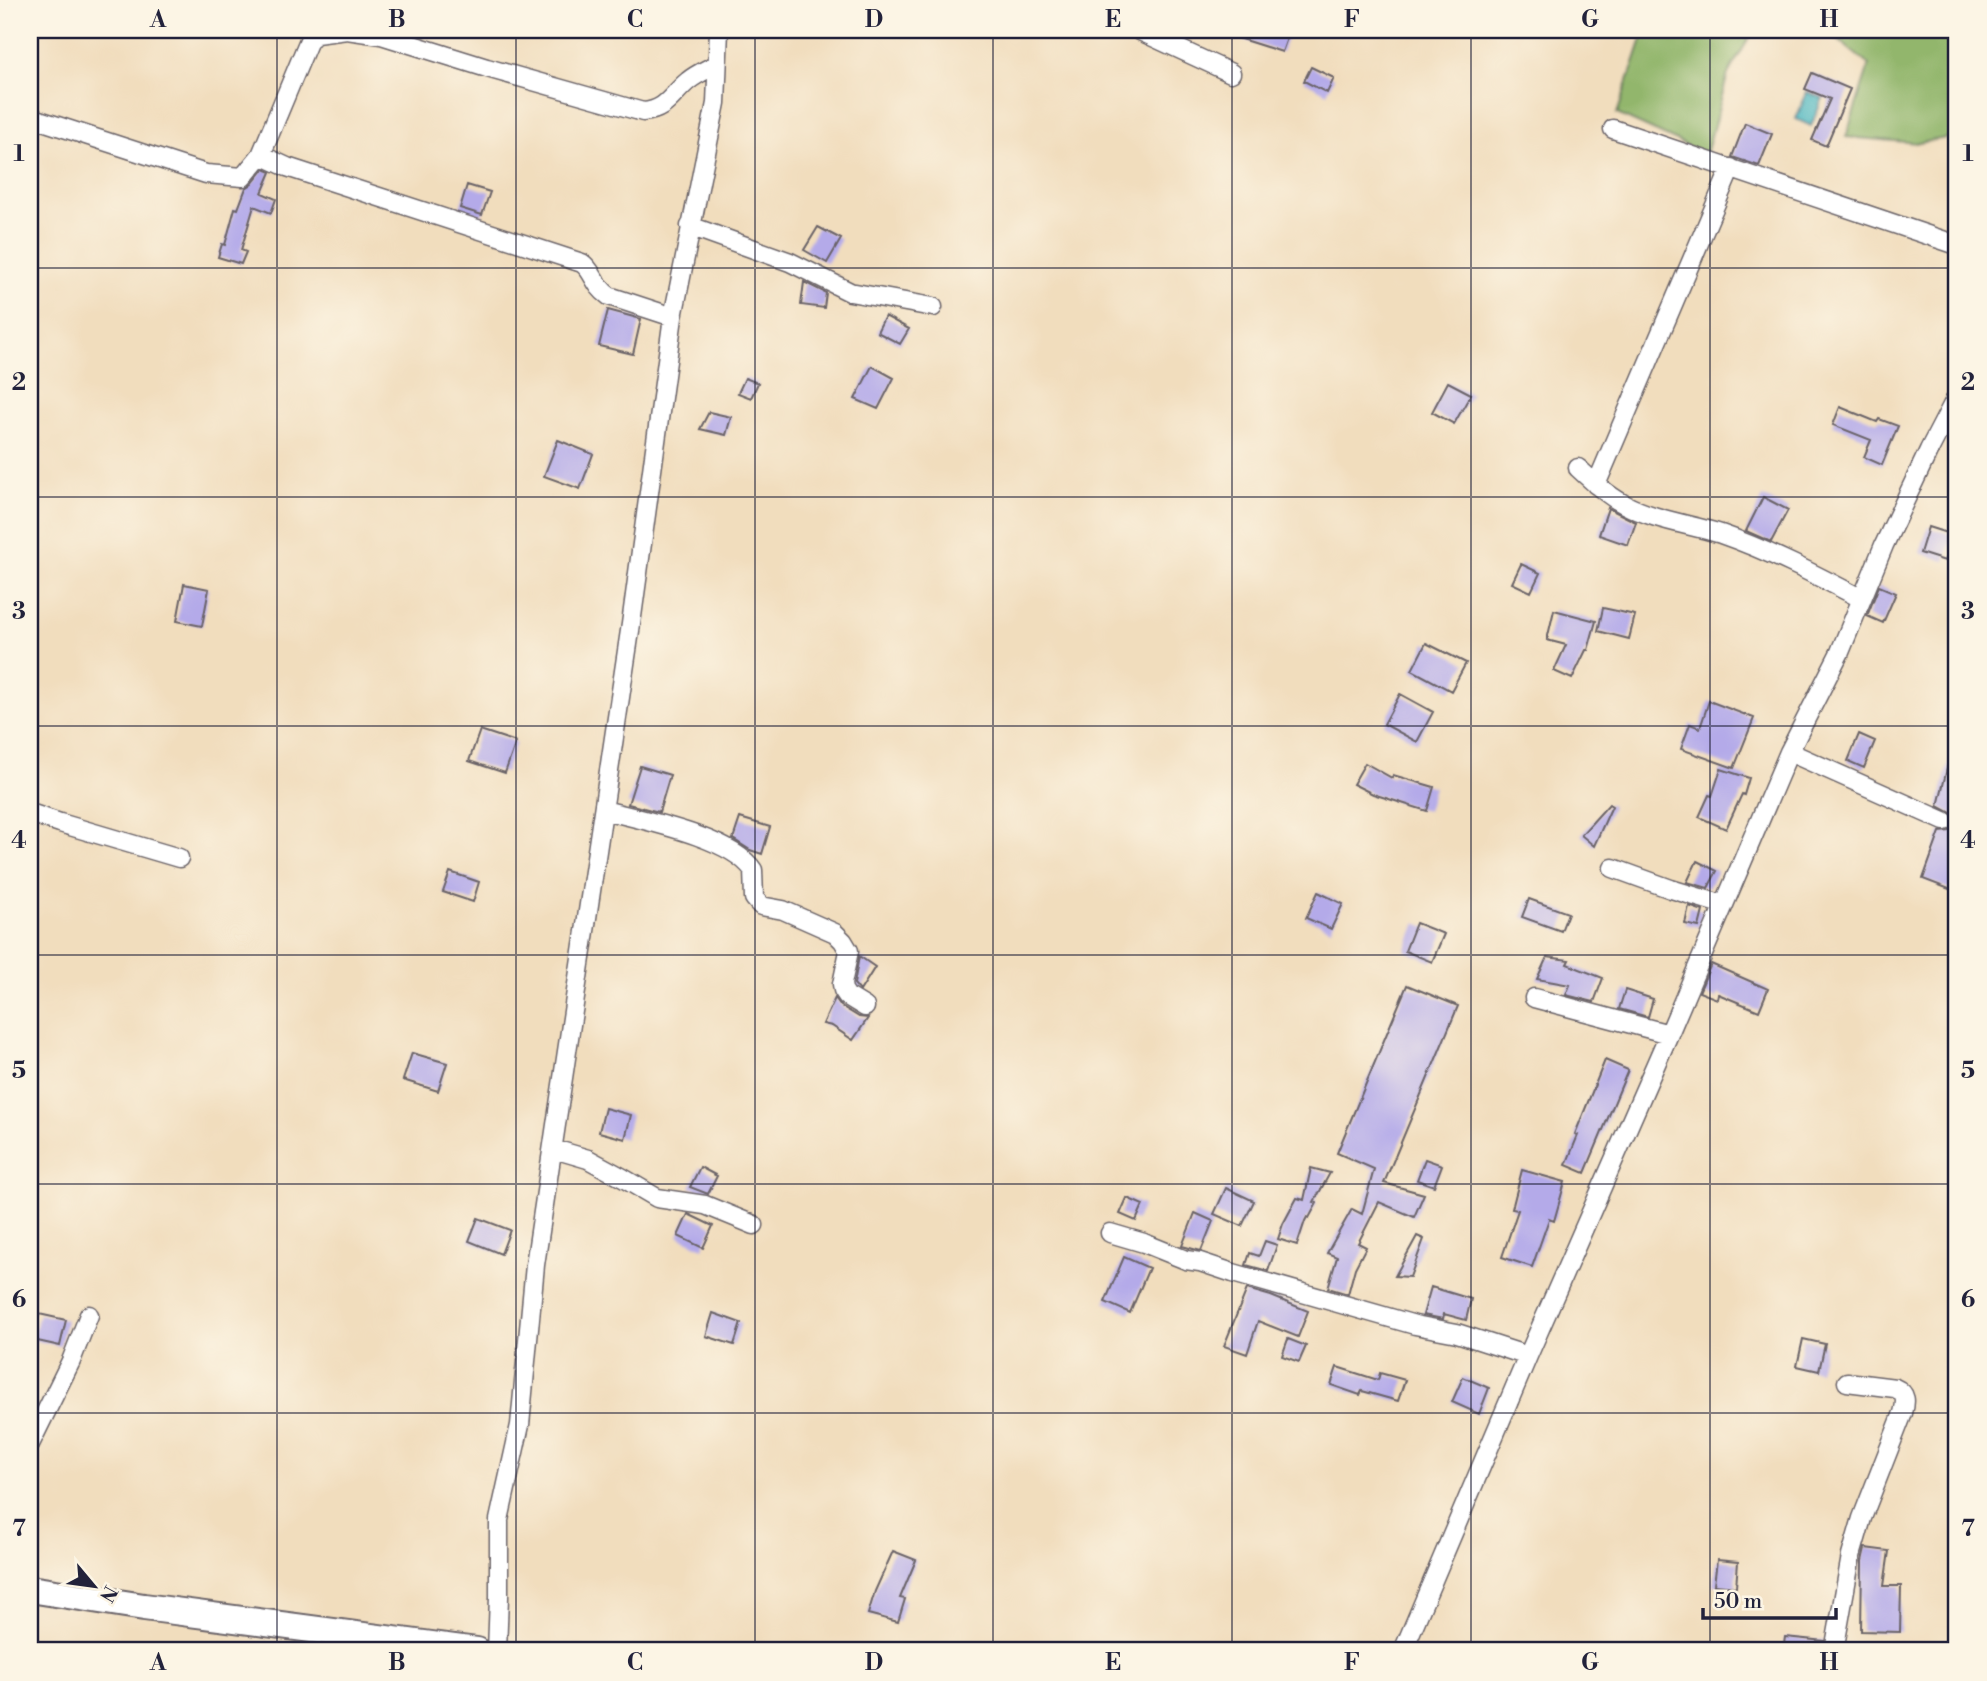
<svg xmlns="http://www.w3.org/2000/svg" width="1987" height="1681" font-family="'Libre Bodoni',serif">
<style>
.forest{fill:#92b66c;stroke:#5a6c54;stroke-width:2}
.water{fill:#45b4bf;stroke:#346b7d;stroke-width:2}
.building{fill:#b4aae9}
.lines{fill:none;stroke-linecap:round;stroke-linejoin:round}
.street-casing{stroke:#6a6368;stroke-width:21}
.secondary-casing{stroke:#6a6368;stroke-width:30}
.street{stroke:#fff;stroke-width:18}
.secondary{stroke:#fff;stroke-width:26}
.grid{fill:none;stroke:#22223b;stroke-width:2;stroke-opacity:0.55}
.neatline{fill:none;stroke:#22223b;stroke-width:2.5}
.grid-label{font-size:23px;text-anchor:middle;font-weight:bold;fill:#22223b}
</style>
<rect width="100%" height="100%" fill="#fcf5e5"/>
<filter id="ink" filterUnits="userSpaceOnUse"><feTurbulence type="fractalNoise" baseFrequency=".0143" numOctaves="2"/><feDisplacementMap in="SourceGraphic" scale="14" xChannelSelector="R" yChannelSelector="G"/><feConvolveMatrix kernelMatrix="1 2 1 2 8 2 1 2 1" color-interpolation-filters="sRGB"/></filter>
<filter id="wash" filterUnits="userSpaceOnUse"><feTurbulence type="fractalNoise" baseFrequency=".00686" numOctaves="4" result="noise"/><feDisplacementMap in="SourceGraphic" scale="28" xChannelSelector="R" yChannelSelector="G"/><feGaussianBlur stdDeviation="1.57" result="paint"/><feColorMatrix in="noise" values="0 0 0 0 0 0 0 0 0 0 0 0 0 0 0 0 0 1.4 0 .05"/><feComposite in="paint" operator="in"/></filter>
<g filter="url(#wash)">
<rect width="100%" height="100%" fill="#f1ddbd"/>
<path class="forest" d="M 1645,30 L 1754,30 L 1728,74 L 1706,154 L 1617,114 Z
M 1826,30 L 1957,30 L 1957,136 L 1919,143 L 1846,137 L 1869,65 Z"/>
<path class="water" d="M 1807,92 L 1823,98 L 1811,126 L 1796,119 Z"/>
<g id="blocks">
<path class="building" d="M 1223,30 L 1290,30 L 1282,52 L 1222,33 Z
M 1311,67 L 1334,78 L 1327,93 L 1304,81 Z
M 1812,73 L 1850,89 L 1826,146 L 1812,140 L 1830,99 L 1805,89 Z
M 1745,123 L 1772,134 L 1759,166 L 1732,157 Z
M 264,169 L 271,172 L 262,193 L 276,199 L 271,213 L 254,206 L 241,250 L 246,252 L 241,264 L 218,257 L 222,244 L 225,245 L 235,208 L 238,209 L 246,188 L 252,184 Z
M 467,185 L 490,192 L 482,215 L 460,208 Z
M 818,227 L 841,239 L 827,263 L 804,250 Z
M 804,282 L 826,293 L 824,308 L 801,305 Z
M 608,310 L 641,319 L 633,354 L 599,346 Z
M 885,316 L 909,329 L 900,344 L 877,332 Z
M 872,366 L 894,378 L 878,409 L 855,399 Z
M 745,378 L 758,383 L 751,398 L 738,393 Z
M 1448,382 L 1471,394 L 1454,424 L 1432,412 Z
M 1840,407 L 1877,422 L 1879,419 L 1898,426 L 1882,465 L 1864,457 L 1871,440 L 1833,425 Z
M 709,412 L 731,417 L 726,435 L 700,429 Z
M 558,440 L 593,454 L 580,489 L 544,476 Z
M 1763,497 L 1788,510 L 1771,542 L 1746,531 Z
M 1608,508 L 1636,522 L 1628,545 L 1599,535 Z
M 1928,527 L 1953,535 L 1945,561 L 1920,553 Z
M 1521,564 L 1540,573 L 1531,592 L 1512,583 Z
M 184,584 L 209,589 L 202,626 L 177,621 Z
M 1879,586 L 1896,593 L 1883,623 L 1867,616 Z
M 1603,608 L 1635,615 L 1629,639 L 1598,631 Z
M 1554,610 L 1596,621 L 1588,650 L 1586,650 L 1572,679 L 1554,671 L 1566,645 L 1547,640 Z
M 1426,643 L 1466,663 L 1451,691 L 1412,670 Z
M 1400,694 L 1433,712 L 1417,742 L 1384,724 Z
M 1709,701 L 1754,718 L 1734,768 L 1681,749 L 1690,724 L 1700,728 Z
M 480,730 L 516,742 L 505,773 L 469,761 Z
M 1859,734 L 1875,741 L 1864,768 L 1848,761 Z
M 1952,748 L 1957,748 L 1957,841 L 1953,852 L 1957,853 L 1957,892 L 1923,879 L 1940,832 L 1950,831 L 1955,825 L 1955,819 L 1953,814 L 1938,806 Z
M 1365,763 L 1392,778 L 1393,775 L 1434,787 L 1427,811 L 1373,794 L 1353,784 Z
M 640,766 L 670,775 L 659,812 L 628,804 Z
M 1721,769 L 1749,778 L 1744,795 L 1742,794 L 1726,829 L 1699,817 L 1709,795 L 1712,796 Z
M 1609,804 L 1612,806 L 1594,846 L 1581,835 Z
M 740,818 L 770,827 L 762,854 L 750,850 L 733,839 Z
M 1697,861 L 1717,871 L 1708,888 L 1687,882 Z
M 450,872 L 479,882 L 473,902 L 443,892 Z
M 1318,892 L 1343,904 L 1331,929 L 1306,918 Z
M 1529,899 L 1568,913 L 1561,931 L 1522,917 Z
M 1689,906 L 1703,911 L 1699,927 L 1685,924 Z
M 1416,923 L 1444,934 L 1432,962 L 1405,951 Z
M 859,956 L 875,967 L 860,991 L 854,984 Z
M 1547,957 L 1569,960 L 1567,964 L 1603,978 L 1594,1002 L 1566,995 L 1570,985 L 1537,979 Z
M 1711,964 L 1768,989 L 1759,1011 L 1718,994 L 1717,999 L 1699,992 Z
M 1407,985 L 1458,1006 L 1384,1183 L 1424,1194 L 1414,1217 L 1379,1202 L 1358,1243 L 1366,1247 L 1355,1268 L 1348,1294 L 1328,1288 L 1337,1257 L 1327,1253 L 1352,1209 L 1362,1214 L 1374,1169 L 1337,1153 Z
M 1625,990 L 1653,999 L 1648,1017 L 1619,1009 Z
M 835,998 L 841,1006 L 859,1017 L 868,1018 L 853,1040 L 832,1026 L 823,1024 Z
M 412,1053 L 447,1063 L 438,1091 L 403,1080 Z
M 1605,1060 L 1628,1070 L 1585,1173 L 1566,1165 L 1578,1135 L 1575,1134 Z
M 605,1108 L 631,1115 L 625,1139 L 599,1132 Z
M 1425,1159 L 1442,1165 L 1434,1186 L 1417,1180 Z
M 700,1167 L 717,1176 L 708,1194 L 690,1187 Z
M 1311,1168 L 1330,1173 L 1314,1202 L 1317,1203 L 1309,1218 L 1307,1217 L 1305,1221 L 1297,1245 L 1278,1239 L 1283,1224 L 1297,1198 L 1304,1200 Z
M 1522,1170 L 1565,1182 L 1554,1221 L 1549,1219 L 1532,1267 L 1502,1257 L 1518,1210 L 1512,1209 Z
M 1226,1188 L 1254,1201 L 1242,1226 L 1214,1214 Z
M 1127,1198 L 1143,1205 L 1136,1221 L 1120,1214 Z
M 1195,1213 L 1213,1221 L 1201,1251 L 1182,1246 Z
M 688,1214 L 713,1226 L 703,1248 L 678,1236 Z
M 478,1218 L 510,1230 L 501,1254 L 469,1241 Z
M 1417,1236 L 1424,1239 L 1410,1277 L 1395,1276 Z
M 1265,1241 L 1277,1245 L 1268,1271 L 1246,1265 L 1250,1253 L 1259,1256 Z
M 1124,1257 L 1149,1268 L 1130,1313 L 1105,1302 Z
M 1431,1287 L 1471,1299 L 1466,1320 L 1444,1314 L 1443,1319 L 1423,1315 Z
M 1247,1289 L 1271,1296 L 1308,1311 L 1298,1337 L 1258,1321 L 1247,1354 L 1224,1346 Z
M 713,1313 L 741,1323 L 734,1345 L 706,1336 Z
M 39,1314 L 66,1320 L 60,1346 L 33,1340 Z
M 1288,1339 L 1306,1346 L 1299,1362 L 1282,1356 Z
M 1803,1339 L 1825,1344 L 1819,1371 L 1797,1366 Z
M 1337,1367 L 1378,1380 L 1380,1373 L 1405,1380 L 1398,1401 L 1362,1391 L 1360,1395 L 1331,1385 Z
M 1463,1377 L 1489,1388 L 1479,1414 L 1452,1402 Z
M 1865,1548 L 1889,1551 L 1884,1586 L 1901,1586 L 1900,1632 L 1861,1631 L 1862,1561 Z
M 893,1551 L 916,1560 L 900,1598 L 905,1599 L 898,1622 L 868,1614 L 875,1591 Z
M 1717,1560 L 1738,1562 L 1736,1587 L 1714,1585 Z
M 1785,1637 L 1824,1641 L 1823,1651 L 1783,1651 Z"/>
</g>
</g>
<g filter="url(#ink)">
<use href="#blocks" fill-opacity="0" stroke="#6a6368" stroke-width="2"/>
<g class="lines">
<g class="street-casing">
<path id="street" d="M 1138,30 L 1231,73
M 30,117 L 206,174 L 243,177 L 261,155 L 309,40 L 316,34 L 347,30 L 381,35 L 487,68 L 643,112 C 667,110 671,95 688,81 C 696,74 708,69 717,64
M 1613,129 L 1957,245
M 261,155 L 287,167 L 582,263 C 594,271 593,285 609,296 L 673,317
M 690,226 L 790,262 L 850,292 L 933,307
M 1578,468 C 1592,481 1607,495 1624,504 C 1654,520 1689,524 1721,534 C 1770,551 1816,575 1862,599
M 1596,485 L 1731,168
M 1789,752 L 1944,821
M 604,810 C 642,820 731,837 753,870 L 754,898 L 761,906 L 783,910 L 835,933 L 843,941 L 849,951 L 842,984 L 843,990 L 847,996 L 865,1007
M 30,813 L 60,823 L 179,858
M 1613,868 L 1671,889 L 1724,905
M 1534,998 L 1669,1034
M 554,1149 L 588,1159 L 623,1178 L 657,1198 L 705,1205 L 754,1225
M 1110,1233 L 1144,1243 L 1186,1260 L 1200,1262 L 1233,1273 L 1415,1325 L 1457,1333 L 1528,1356
M 30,1444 L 71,1361 L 89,1315
M 497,1651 L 499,1597 L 499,1520 L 520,1425 L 535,1265 L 631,624 L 673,317 L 716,103 L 719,30
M 1403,1651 L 1528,1356 L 1669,1034 L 1789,752 L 1840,652 L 1884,545 L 1929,450 L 1957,396
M 1834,1651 L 1851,1556 L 1862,1518 L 1903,1413 C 1906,1402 1907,1393 1895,1388 L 1847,1382"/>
</g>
<g class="secondary-casing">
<path id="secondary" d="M 30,1589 L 144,1607 L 477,1651"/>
</g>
<use href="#street" class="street"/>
<use href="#secondary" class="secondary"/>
</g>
</g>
<path class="grid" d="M 277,30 L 277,1651M 516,30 L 516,1651M 755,30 L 755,1651M 993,30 L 993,1651M 1232,30 L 1232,1651M 1471,30 L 1471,1651M 1710,30 L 1710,1651M 30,268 L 1957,268M 30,497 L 1957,497M 30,726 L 1957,726M 30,955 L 1957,955M 30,1184 L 1957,1184M 30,1413 L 1957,1413"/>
<rect width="1987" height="1681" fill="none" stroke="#fcf5e5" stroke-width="77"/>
<g transform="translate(94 1586) rotate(119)" stroke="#fcf5e5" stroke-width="5" paint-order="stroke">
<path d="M0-5L12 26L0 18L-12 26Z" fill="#22223b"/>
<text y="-10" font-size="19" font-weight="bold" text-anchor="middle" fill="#22223b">N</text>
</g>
<path d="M1703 1608v10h133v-10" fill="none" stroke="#22223b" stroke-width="3.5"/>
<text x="1714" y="1608" font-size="21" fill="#22223b" stroke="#fcf5e5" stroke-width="5" paint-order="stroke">50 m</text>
<rect x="38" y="38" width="1910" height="1604" class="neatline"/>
<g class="grid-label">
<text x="158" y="27">A</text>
<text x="397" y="27">B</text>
<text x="635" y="27">C</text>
<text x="874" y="27">D</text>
<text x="1113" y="27">E</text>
<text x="1352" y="27">F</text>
<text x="1590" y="27">G</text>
<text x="1829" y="27">H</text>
<text x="19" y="161">1</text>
<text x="1968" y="161">1</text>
<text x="19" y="390">2</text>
<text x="1968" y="390">2</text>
<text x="19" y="619">3</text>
<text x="1968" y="619">3</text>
<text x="19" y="848">4</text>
<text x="1968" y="848">4</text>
<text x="19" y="1078">5</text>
<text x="1968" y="1078">5</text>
<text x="19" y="1307">6</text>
<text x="1968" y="1307">6</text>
<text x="19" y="1536">7</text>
<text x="1968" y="1536">7</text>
<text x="158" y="1670">A</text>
<text x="397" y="1670">B</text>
<text x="635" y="1670">C</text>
<text x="874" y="1670">D</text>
<text x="1113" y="1670">E</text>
<text x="1352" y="1670">F</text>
<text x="1590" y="1670">G</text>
<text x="1829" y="1670">H</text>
</g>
</svg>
